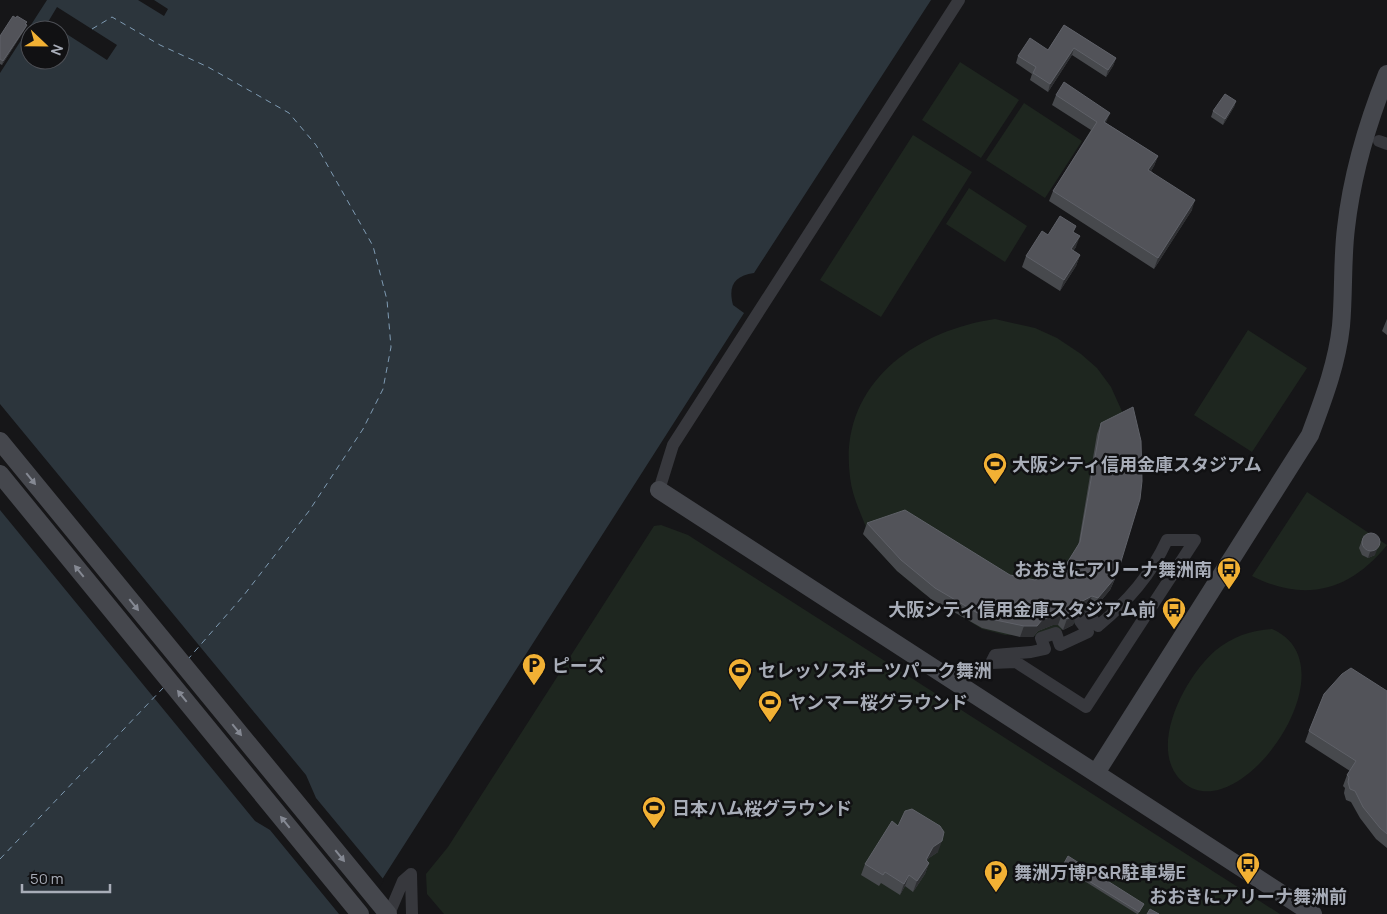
<svg xmlns="http://www.w3.org/2000/svg" width="1387" height="914" font-family="Manrope,'Noto Sans JP',sans-serif">
<style>
.green{fill:#1e261f}
.water{fill:#2c353c;fill-rule:evenodd}
.pier{fill:#161618}
.lines{fill:none;stroke-linecap:round;stroke-linejoin:round}
.ferry{stroke:#7f9bb3;stroke-width:1;stroke-dasharray:6 5;stroke-linecap:butt}
.street{stroke:#37383d;stroke-width:12}
.secondary{stroke:#45474d;stroke-width:18}
.wall{fill:#47494d}
.shaded-wall{fill:#2f3033}
.building{fill:#525359;stroke:#5f6168}
.oneway{fill:#858993}
.labels{text-anchor:middle;dominant-baseline:central;stroke-width:5;stroke-linejoin:round;paint-order:stroke}
.poi-label{font-size:18px;font-weight:bold;fill:#a8adb8;stroke:#111113;text-anchor:start}
</style>
<rect width="100%" height="100%" fill="#161618"/>
<path class="green" d="M 960,62 L 1019,100 L 981,158 L 922,120 Z
M 1024,103 L 1082,141 L 1045,198 L 986,160 Z
M 913,135 L 972,172 L 881,317 L 820,280 Z
M 969,188 L 1027,226 L 1005,262 L 946,224 Z
M 995,319 L 1035,328 L 1057,338 L 1081,354 L 1097,368 L 1111,387 L 1125,418 L 1136,510 L 1130,532 L 1110,590 L 1092,611 L 1067,628 L 1043,636 L 1005,635 L 982,629 L 922,592 L 897,571 L 863,534 L 868,532 C 861,514 852,496 850,477 C 838,386 913,331 995,319 Z
M 1248,330 L 1307,368 L 1252,452 L 1194,415 Z
M 1307,492 L 1387,545 C 1350,591 1305,603 1252,576 Z
M 661,525 L 688,535 L 1280,914 L 444,914 L 427,894 L 426,874 L 448,847 L 654,526 Z
M 1272,629 C 1356,665 1240,830 1184,783 C 1145,751 1185,676 1216,650 C 1232,637 1251,630 1272,629 Z"/>
<path class="water" d="M 47,0 L 931,0 L 754,273 C 734,276 728,286 733,305 L 744,313 L 360,914 L 0,914 L 0,73 ZM 30,30 L 60,30 L 60,60 L 30,60 Z"/>
<path class="pier" d="M 138,0 L 154,0 L 168,9 L 164,16 Z
M 57,7 L 117,45 L 107,60 L 48,22 Z
M 0,404 L 306,775 L 316,798 L 384,880 L 363,914 L 339,914 L 270,830 L 255,821 L 0,510 Z"/>
<g class="lines">
<path class="ferry" d="M 92,29 L 112,17 L 160,45 L 208,67 L 289,113 L 316,145 L 373,246 L 387,300 L 391,347 L 383,389 L 363,429 L 309,511 L 244,595 L 189,658
M 0,859 L 164,687"/>
<path class="street" d="M 1379,141 L 1387,144
M 659,490 L 673,445 L 959,0
M 1167,540 L 1195,540 L 1086,707 L 1016,662 L 991,663 L 995,655 L 1031,652 L 1045,649 L 1041,638 L 1056,633 L 1060,645 L 1088,632 L 1080,621 L 1089,615 L 1098,626 C 1128,601 1151,575 1167,540 Z
M 411,874 L 412,914
M 389,914 L 403,881 L 411,874"/>
<path class="secondary" d="M 0,441 L 388,914
M 0,474 L 360,914
M 659,490 L 1313,914
M 1096,773 L 1310,435 C 1323,400 1337,364 1341,326 C 1344,293 1342,260 1346,228 C 1352,174 1367,124 1387,74"/>
</g>
<path class="wall" d="M 16,18 L 27,22 L 26,24 L 27,25 L 25,29 L 2,65 L 0,64 L 0,36 Z
M 1064,25 L 1116,58 L 1113,66 L 1106,77 L 1072,55 L 1048,92 L 1030,80 L 1032,74 L 1016,63 L 1018,56 L 1048,50 Z
M 1056,95 L 1106,123 L 1158,156 L 1154,166 L 1151,171 L 1192,210 L 1154,269 L 1049,201 L 1053,191 L 1091,130 L 1052,105 Z
M 1236,101 L 1234,107 L 1223,125 L 1211,117 L 1213,111 Z
M 1074,232 L 1076,247 L 1073,251 L 1080,255 L 1076,266 L 1060,291 L 1022,267 L 1026,256 L 1048,235 Z
M 1387,319 L 1387,335 L 1382,331 Z
M 1101,423 L 1115,579 L 1110,590 L 1094,609 L 1088,607 L 1077,613 L 1073,625 L 1063,630 L 1058,625 L 1053,625 L 1038,631 L 1033,637 L 1020,637 L 982,628 L 931,599 L 897,571 L 863,534 L 867,523 L 1010,575 L 1035,580 L 1057,572 L 1067,563 L 1078,547 L 1097,434 Z
M 1364,535 L 1375,555 L 1368,558 L 1362,555 L 1359,548 Z
M 1387,691 L 1387,848 L 1376,839 L 1360,818 L 1351,802 L 1346,800 L 1344,793 L 1345,788 L 1343,786 L 1347,775 L 1350,771 L 1305,742 L 1309,731 Z
M 898,826 L 938,852 L 929,858 L 927,861 L 929,863 L 925,874 L 913,892 L 905,886 L 900,895 L 881,883 L 879,886 L 861,875 L 865,864 Z
M 1063,865 L 1144,904 L 1143,906 L 1138,914 L 1137,914 L 1062,867 Z"/>
<path class="shaded-wall" d="M 27,25 L 25,29 L 2,65 L 3,61 Z
M 1074,48 L 1072,55 L 1048,92 L 1050,84 Z
M 1116,58 L 1113,66 L 1106,77 L 1108,70 Z
M 1236,101 L 1234,107 L 1223,125 L 1225,119 Z
M 1110,113 L 1106,123 L 1104,122 Z
M 1158,156 L 1154,166 L 1145,180 L 1148,170 Z
M 1195,200 L 1192,210 L 1154,269 L 1158,258 Z
M 1080,236 L 1076,247 L 1067,260 L 1071,249 Z
M 1080,255 L 1076,266 L 1060,291 L 1064,280 Z
M 1380,542 L 1375,555 L 1368,558 L 1370,552 Z
M 1119,568 L 1110,590 L 1094,609 L 1098,598 Z
M 1092,596 L 1088,607 L 1075,614 L 1077,614 L 1073,625 L 1063,630 L 1067,619 L 1079,603 Z
M 1057,614 L 1062,614 L 1058,625 L 1053,625 L 1038,631 L 1033,637 L 1020,637 L 1024,626 Z
M 942,841 L 938,852 L 929,858 L 922,871 L 926,860 L 933,847 Z
M 929,863 L 925,874 L 913,892 L 917,881 Z
M 909,875 L 905,886 L 900,895 L 904,884 Z"/>
<path class="building" d="M 13,16 L 16,18 L 17,16 L 27,22 L 25,24 L 27,25 L 3,61 L 0,59 L 0,36 Z
M 1064,25 L 1116,58 L 1108,70 L 1074,48 L 1050,84 L 1033,73 L 1036,67 L 1018,56 L 1030,38 L 1048,50 Z
M 1064,82 L 1110,113 L 1104,122 L 1158,156 L 1148,170 L 1195,200 L 1158,258 L 1053,191 L 1097,122 L 1056,95 Z
M 1225,94 L 1236,101 L 1225,119 L 1213,111 Z
M 1060,216 L 1076,226 L 1073,232 L 1080,236 L 1071,249 L 1080,255 L 1064,280 L 1026,256 L 1042,231 L 1048,235 Z
M 1133,407 L 1141,441 L 1142,481 L 1140,499 L 1119,568 L 1114,579 L 1098,598 L 1092,596 L 1079,603 L 1076,607 L 1077,614 L 1067,619 L 1062,614 L 1057,614 L 1042,620 L 1037,626 L 1024,626 L 986,618 L 935,588 L 901,560 L 867,523 L 905,510 L 1010,575 L 1035,580 L 1057,572 L 1067,563 L 1080,542 L 1101,423 Z
M1362 542a9 9 0 1 1 18 0a9 9 0 1 1-18 0Z
M 1351,668 L 1387,691 L 1387,834 L 1380,828 L 1363,807 L 1355,791 L 1350,789 L 1348,782 L 1349,777 L 1347,775 L 1356,761 L 1309,731 L 1324,694 L 1342,674 Z
M 912,809 L 940,826 L 944,832 L 942,841 L 933,847 L 926,860 L 929,863 L 917,881 L 909,875 L 904,884 L 885,872 L 883,875 L 865,864 L 892,821 L 898,826 L 905,811 Z
M 1068,856 L 1144,904 L 1139,912 L 1063,865 Z
M 1150,909 L 1159,914 L 1147,914 Z"/>
<defs><path id="oneway-solid" d="M-6-.8H1V-3.2L6.5 0L1 3.2V.8H-6Z" transform="scale(1.25)"/></defs>
<g class="oneway">
<use href="#oneway-solid" transform="translate(31 479) rotate(51)"/>
<use href="#oneway-solid" transform="translate(79 571) rotate(-129)"/>
<use href="#oneway-solid" transform="translate(134 605) rotate(51)"/>
<use href="#oneway-solid" transform="translate(182 696) rotate(-129)"/>
<use href="#oneway-solid" transform="translate(237 730) rotate(51)"/>
<use href="#oneway-solid" transform="translate(285 822) rotate(-129)"/>
<use href="#oneway-solid" transform="translate(340 856) rotate(51)"/>
</g>
<defs>
<g id="stadium-pin" transform="scale(1.25)"><path d="M0 17L-7.5 6A9.5 9.5 0 1 1 7.5 6Z" fill="#f2b134" stroke="#111113"/><path d="M0-5a6.5 5 0 1 0 0 10a6.5 5 0 1 0 0-10ZM-3.5-1.8h7v3.6h-7Z" fill="#111"/></g>
<g id="bus-pin" transform="scale(1.25)"><path d="M0 17L-7.5 6A9.5 9.5 0 1 1 7.5 6Z" fill="#f2b134" stroke="#111113"/><path d="M-5-6H5V4H4V6H2V4H-2V6H-4V4H-5ZM-3.5-4V0h7V-4ZM-3.5 1.2v1.5H-2V1.2ZM2 1.2v1.5H3.5V1.2Z" fill="#111"/></g>
<g id="parking-pin" transform="scale(1.25)"><path d="M0 17L-7.5 6A9.5 9.5 0 1 1 7.5 6Z" fill="#f2b134" stroke="#111113"/><path d="M-3.5-5.5H1a3.5 3.5 0 0 1 0 7H-1V5.5H-3.5ZM-1-3.4V-.6H.8a1.4 1.4 0 0 0 0-2.8Z" fill="#111"/></g>
</defs>
<g fill-rule="evenodd">
<use href="#stadium-pin" x="995" y="464"/>
<use href="#bus-pin" x="1229" y="569"/>
<use href="#bus-pin" x="1174" y="609"/>
<use href="#parking-pin" x="534" y="665"/>
<use href="#stadium-pin" x="740" y="670"/>
<use href="#stadium-pin" x="770" y="702"/>
<use href="#stadium-pin" x="654" y="808"/>
<use href="#bus-pin" x="1248" y="864"/>
<use href="#parking-pin" x="996" y="872"/>
</g>
<g class="labels">
<g class="poi-label">
<text x="1012" y="464">大阪シティ信用金庫スタジアム</text>
<text x="1212" y="569" text-anchor="end">おおきにアリーナ舞洲南</text>
<text x="1156" y="609" text-anchor="end">大阪シティ信用金庫スタジアム前</text>
<text x="552" y="665">ピーズ</text>
<text x="758" y="670">セレッソスポーツパーク舞洲</text>
<text x="788" y="702">ヤンマー桜グラウンド</text>
<text x="672" y="808">日本ハム桜グラウンド</text>
<text x="1014" y="872">舞洲万博P&amp;R駐車場E</text>
<text x="1248" y="896" text-anchor="middle">おおきにアリーナ舞洲前</text>
</g>
</g>
<g transform="translate(45 45) rotate(112)"><circle r="24" fill="#111113" stroke="#4d4f55"/>
<path d="M0-4L9 19L0 12L-9 19Z" fill="#f2b134"/>
<text y="-8" font-size="14" font-weight="bold" text-anchor="middle" fill="#a8adb8">N</text>
</g>
<path d="M22 884v8h88v-8" fill="none" stroke="#a8adb8" stroke-width="2.5"/>
<text x="30" y="884" font-size="15" fill="#a8adb8" stroke="#111113" stroke-width="4" paint-order="stroke">50 m</text>
</svg>
